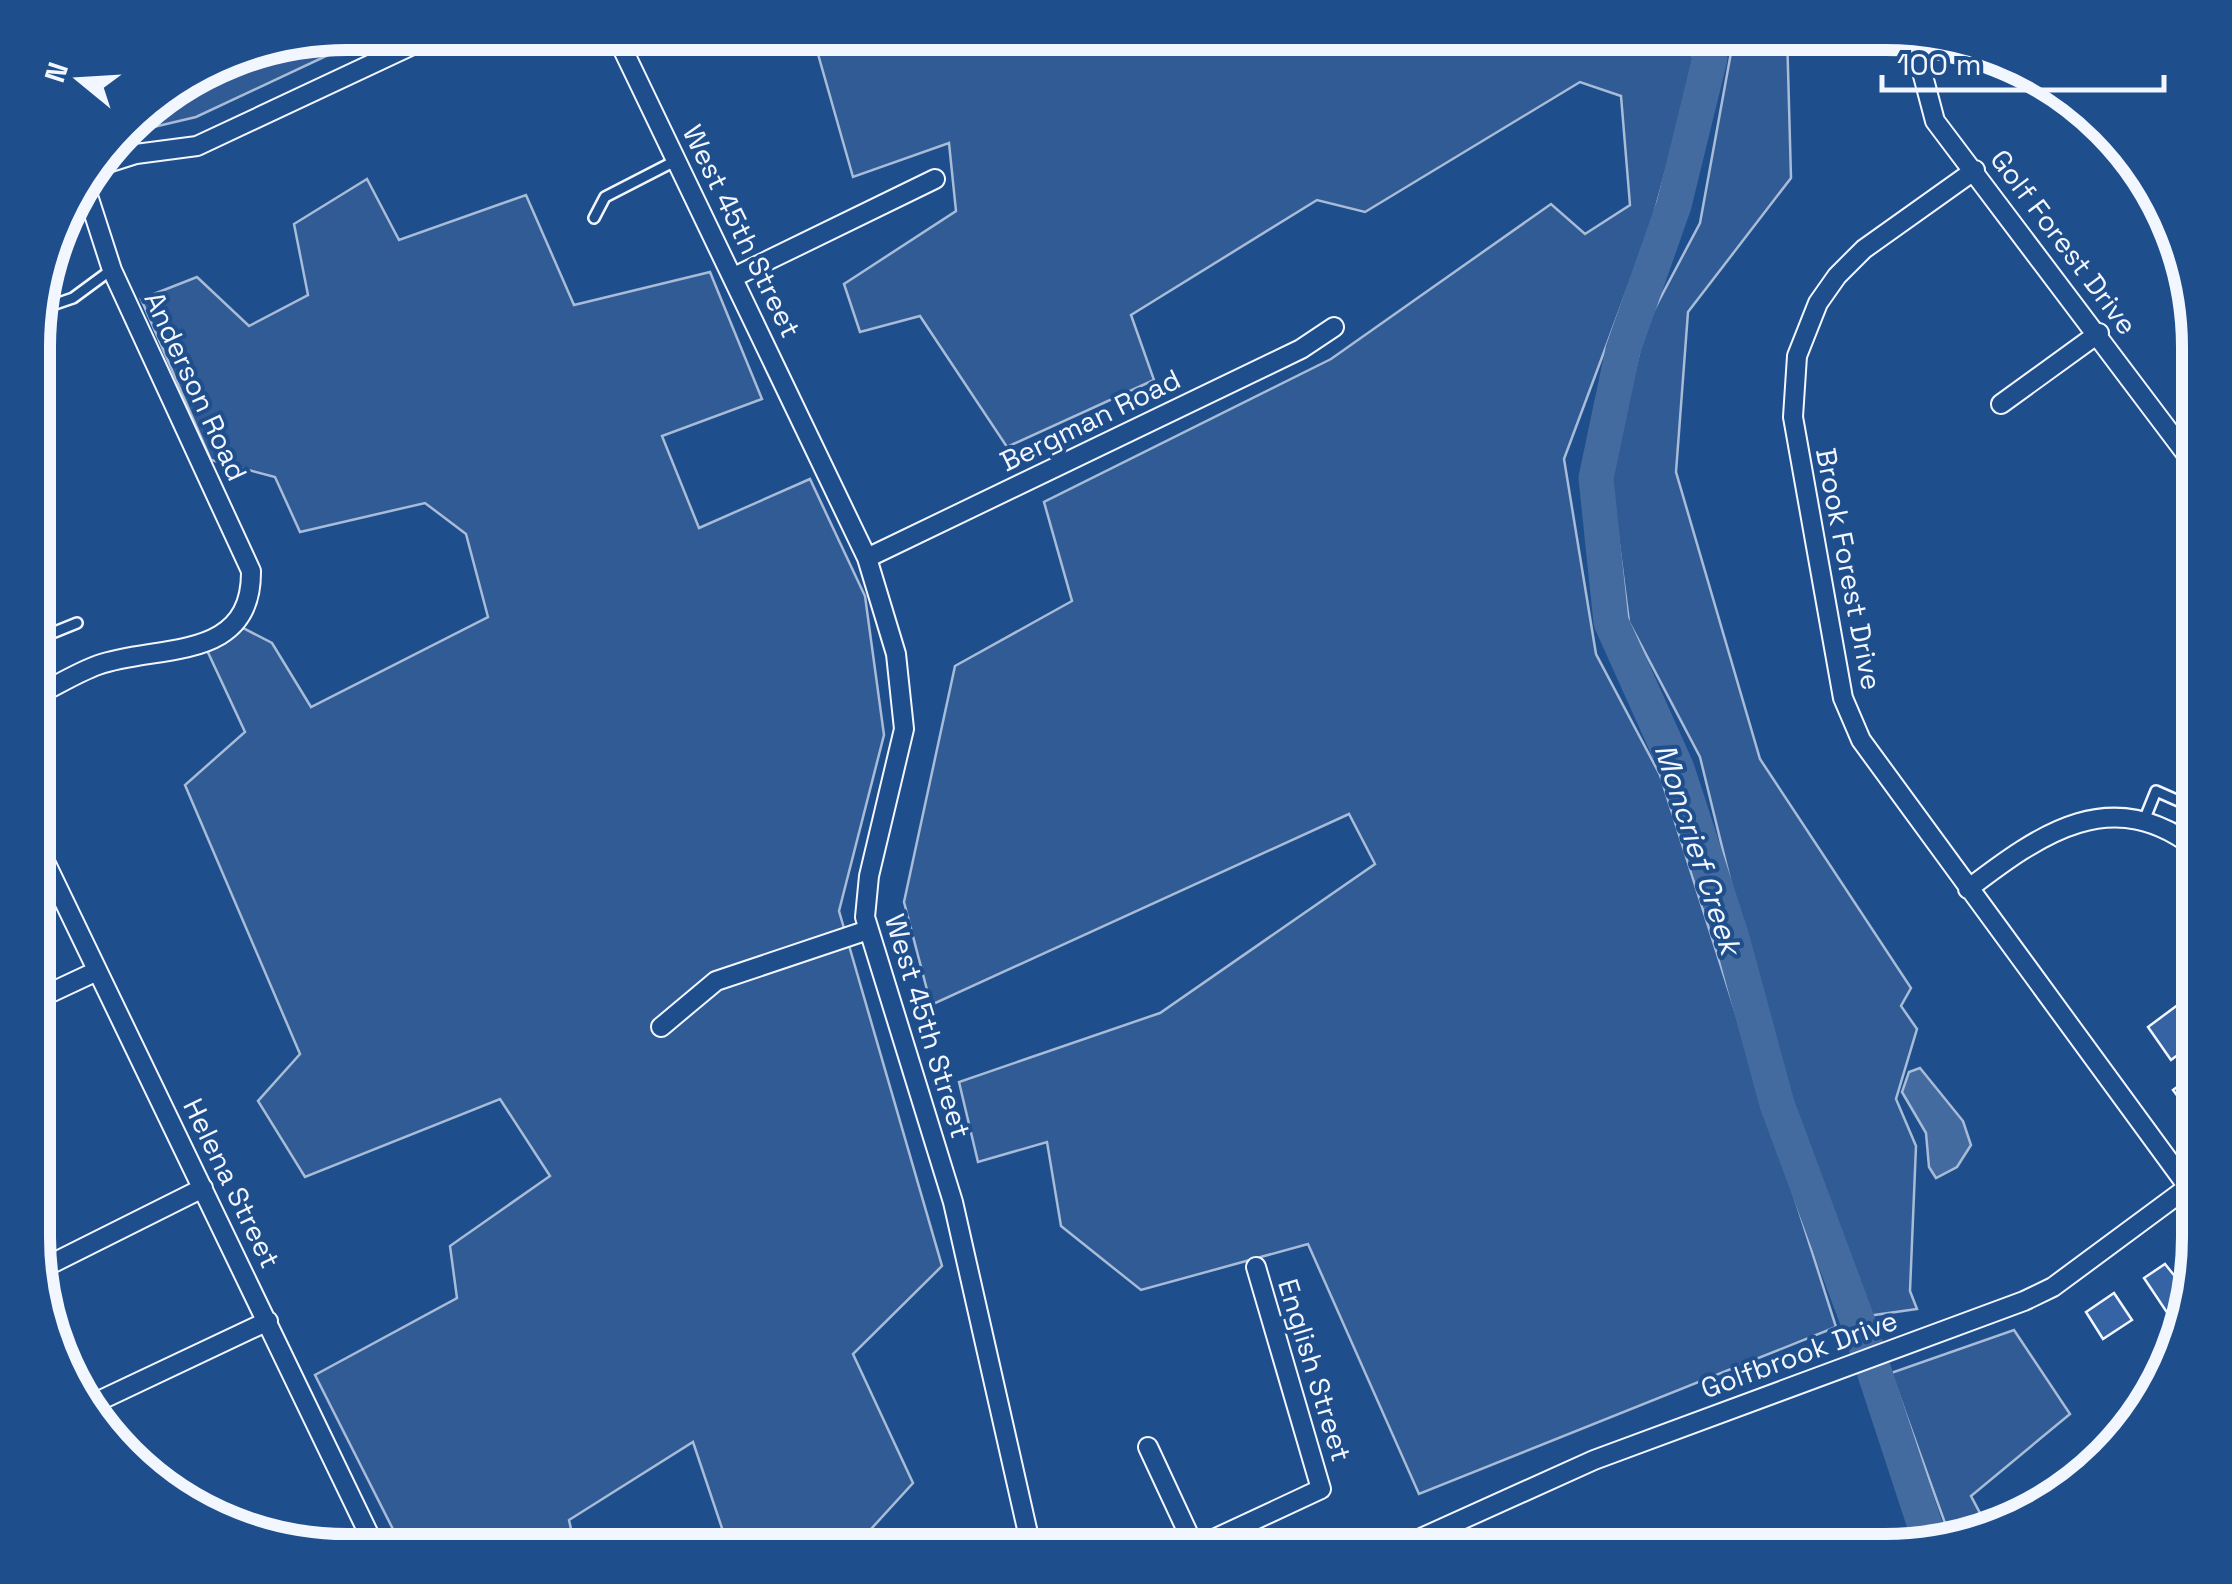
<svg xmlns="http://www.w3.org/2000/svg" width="2232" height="1584" font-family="'Space Grotesk',sans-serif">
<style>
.built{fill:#305b95;stroke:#a8bbd7;stroke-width:2.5}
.water{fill:#446ba0;stroke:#a8bbd7;stroke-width:2.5}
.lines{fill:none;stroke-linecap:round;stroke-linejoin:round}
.river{stroke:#446ba0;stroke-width:35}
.building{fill:#3563a3;stroke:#f2f6ff;stroke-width:2.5}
.lane-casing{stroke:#f2f6ff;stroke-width:14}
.street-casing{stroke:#f2f6ff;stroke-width:22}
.lane{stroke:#1f4e8c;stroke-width:9}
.street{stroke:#1f4e8c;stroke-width:18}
.labels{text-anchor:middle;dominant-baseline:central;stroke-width:8;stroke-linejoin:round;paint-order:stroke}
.street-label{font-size:28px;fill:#f2f6ff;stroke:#1f4e8c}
.water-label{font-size:30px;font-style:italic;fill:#f2f6ff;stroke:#1f4e8c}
.rim{fill:none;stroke:#f2f6ff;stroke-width:12}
</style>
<rect width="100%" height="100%" fill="#1f4e8c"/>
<path class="built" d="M 347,33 L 375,33 L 196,117 L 120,135 L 140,110 L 245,49 Z
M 812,33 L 1688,33 L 1695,66 L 1650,229 L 1564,459 L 1596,654 L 1660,775 L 1836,1327 L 1419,1494 L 1308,1244 L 1141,1290 L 1061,1226 L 1047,1142 L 978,1162 L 959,1082 L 1160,1013 L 1375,864 L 1349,814 L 931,1005 L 904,902 L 955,666 L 1072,601 L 1044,502 L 1331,359 L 1551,204 L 1585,234 L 1630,205 L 1621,96 L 1580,82 L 1365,212 L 1317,200 L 1131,315 L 1154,380 L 1007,447 L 920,316 L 860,332 L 844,284 L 956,211 L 949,143 L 853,177 Z
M 1729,33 L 1787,33 L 1791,178 L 1688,312 L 1676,472 L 1760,759 L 1911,988 L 1901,1006 L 1917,1029 L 1896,1099 L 1916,1146 L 1910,1291 L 1917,1309 L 1867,1316 L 1785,1104 L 1700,757 L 1629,622 L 1610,475 L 1645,327 L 1700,223 L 1732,47 Z
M 367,179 L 399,240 L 526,195 L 574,305 L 710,272 L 762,399 L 662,436 L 699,528 L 810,479 L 865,596 L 884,735 L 839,911 L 942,1266 L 853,1354 L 913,1483 L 851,1551 L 724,1551 L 728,1546 L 693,1442 L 569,1520 L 576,1551 L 404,1551 L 315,1375 L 457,1298 L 450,1246 L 550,1176 L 500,1099 L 305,1177 L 258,1101 L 300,1054 L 185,785 L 245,732 L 205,646 L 241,627 L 272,643 L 311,707 L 488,617 L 466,534 L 425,503 L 300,532 L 275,477 L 211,460 L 141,299 L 197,277 L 249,326 L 308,295 L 294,224 Z
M 2014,1330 L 2070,1414 L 1971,1496 L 1988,1528 L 1950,1537 L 1891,1373 Z"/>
<path class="water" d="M 1920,1068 L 1963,1121 L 1971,1145 L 1957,1167 L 1936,1178 L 1929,1167 L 1926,1133 L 1902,1092 L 1909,1072 Z"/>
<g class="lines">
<path class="river" d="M 1706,33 L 1710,58 L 1674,205 L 1623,350 L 1596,478 L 1611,622 L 1677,769 L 1732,938 L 1777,1104 L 1859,1325 L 1930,1541"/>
</g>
<path class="building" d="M 2179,1004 L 2199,1031 L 2199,1039 L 2171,1060 L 2148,1027 Z
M 2199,1071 L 2199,1125 L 2173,1090 Z
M 2165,1264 L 2190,1295 L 2168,1314 L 2144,1278 Z
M 2114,1293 L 2132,1320 L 2103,1339 L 2086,1312 Z"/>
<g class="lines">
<g class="lane-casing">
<path id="lane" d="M 594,218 L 605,197 L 675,161
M 35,311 L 73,298 L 111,270
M 35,640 L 77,623
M 2143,823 L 2156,791 L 2190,806 L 2178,834"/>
</g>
<g class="street-casing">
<path id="street" d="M 615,33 L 867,558 L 896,654 L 904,729 L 869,876 L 865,917 L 953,1202 L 1032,1551
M 1912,34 L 1935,121 L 2199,471
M 92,168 L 136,154 L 197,146 L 438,33
M 1975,170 L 1864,249 L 1837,276 L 1818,303 L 1797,356 L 1793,417 L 1843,698 L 1861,740 L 2188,1187
M 734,277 L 935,179
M 2001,404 L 2099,333
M 867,558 L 1301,349 L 1334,327
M 35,696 C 56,686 76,673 98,665 C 158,644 252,663 251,571 L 112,270 L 83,180
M 35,841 L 377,1551
M 1968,889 C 2040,834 2113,781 2199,851
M 35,1000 L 97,971
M 661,1027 L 716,981 L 868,930
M 35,1272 L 203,1188
M 86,1407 L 268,1321
M 1148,1447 L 1195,1548
M 1188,1551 L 1321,1489 L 1256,1267
M 1402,1551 L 1410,1543 L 1594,1460 L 2024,1301 L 2053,1287 L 2199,1179"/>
</g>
<use href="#lane" class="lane"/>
<use href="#street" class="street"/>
</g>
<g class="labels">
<g class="street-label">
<text transform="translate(742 231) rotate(64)">West 45th Street</text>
<text transform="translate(2064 242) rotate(53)">Golf Forest Drive</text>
<text transform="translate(196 386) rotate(65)">Anderson Road</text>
<text transform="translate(1090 420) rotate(-26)">Bergman Road</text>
<text transform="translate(1849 569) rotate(79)">Brook Forest Drive</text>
<text transform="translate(928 1026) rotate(73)">West 45th Street</text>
<text transform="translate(232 1183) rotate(64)">Helena Street</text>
<text transform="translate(1799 1354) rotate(-20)">Golfbrook Drive</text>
<text transform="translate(1315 1370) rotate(73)">English Street</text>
</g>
<g class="water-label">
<text transform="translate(1698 849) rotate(72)">Moncrief Creek</text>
</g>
</g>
<path d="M0 0H2232V1584H0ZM347 50H1885A297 297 0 0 1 2182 347V1237A297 297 0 0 1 1885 1534H347A297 297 0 0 1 50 1237V347A297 297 0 0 1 347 50Z" fill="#1f4e8c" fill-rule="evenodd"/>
<path class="rim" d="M347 50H1885A297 297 0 0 1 2182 347V1237A297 297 0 0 1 1885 1534H347A297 297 0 0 1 50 1237V347A297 297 0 0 1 347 50Z"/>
<g transform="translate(80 80) rotate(288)" stroke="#1f4e8c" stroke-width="8" paint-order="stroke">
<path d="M0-8L18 38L0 25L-18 38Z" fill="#f2f6ff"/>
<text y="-15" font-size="28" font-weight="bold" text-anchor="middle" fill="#f2f6ff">N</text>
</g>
<path d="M1882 75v15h282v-15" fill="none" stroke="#f2f6ff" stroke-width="5"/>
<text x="1897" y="75" font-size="30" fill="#f2f6ff" stroke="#1f4e8c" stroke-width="8" paint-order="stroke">100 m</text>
</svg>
